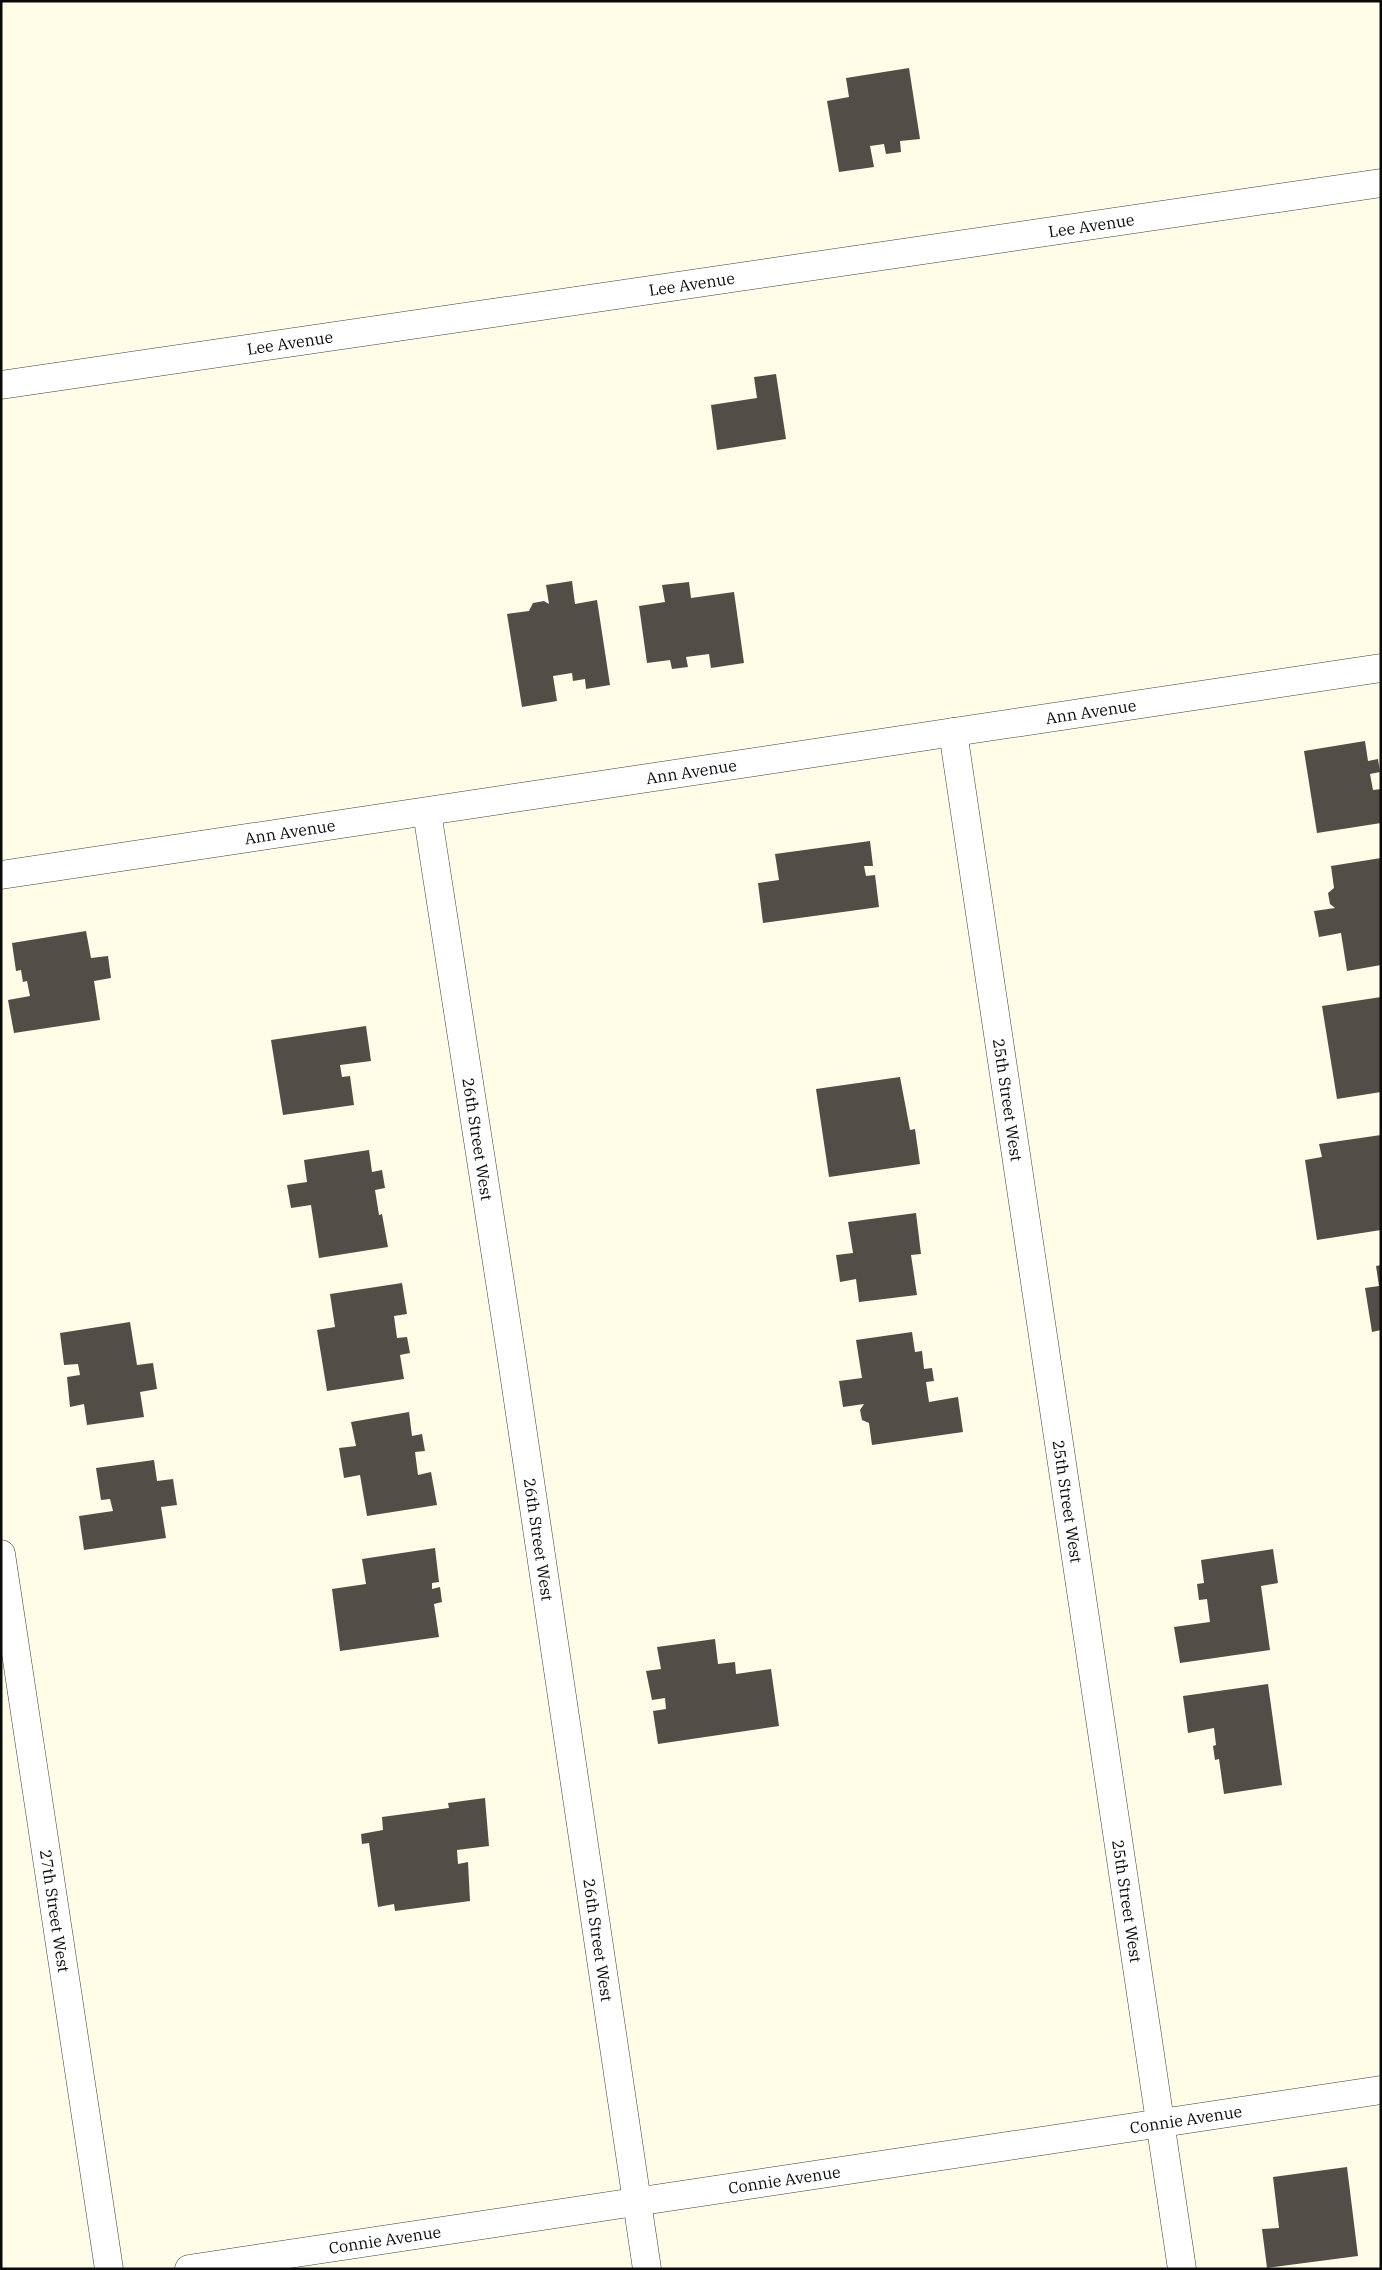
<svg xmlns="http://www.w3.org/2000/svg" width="1382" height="2270" font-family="'IBM Plex Serif',serif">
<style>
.building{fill:#534d47}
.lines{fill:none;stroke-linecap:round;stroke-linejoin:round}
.minor-casing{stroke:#3d3d3d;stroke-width:29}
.minor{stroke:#fff;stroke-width:28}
.labels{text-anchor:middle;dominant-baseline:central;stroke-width:5;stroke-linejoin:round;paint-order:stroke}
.street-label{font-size:16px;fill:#0a0a0a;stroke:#fff}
</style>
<rect width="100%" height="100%" fill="#fffde7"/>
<path class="building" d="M 909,68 L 920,139 L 900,141 L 901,152 L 886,154 L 884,144 L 870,146 L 874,167 L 839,172 L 827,101 L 849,97 L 846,78 Z
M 776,374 L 786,439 L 717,450 L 711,405 L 757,398 L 754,377 Z
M 572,581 L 575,604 L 597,600 L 610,685 L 586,689 L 585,679 L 573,681 L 572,673 L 553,676 L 557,701 L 522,707 L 507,614 L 529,611 L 533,603 L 544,601 L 549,604 L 546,585 Z
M 689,582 L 691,598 L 734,592 L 744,663 L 711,668 L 709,654 L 686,657 L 688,667 L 672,669 L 670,660 L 647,663 L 639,606 L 665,602 L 662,585 Z
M 1365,741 L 1368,761 L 1378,759 L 1380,772 L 1370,774 L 1373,790 L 1381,789 L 1381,823 L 1317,833 L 1304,751 Z
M 870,841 L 873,866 L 864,866 L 866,876 L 875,875 L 879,907 L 763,923 L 758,883 L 779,880 L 775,854 Z
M 1381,858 L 1381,965 L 1347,971 L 1341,933 L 1319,937 L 1314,911 L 1335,908 L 1330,904 L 1328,893 L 1334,888 L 1331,866 Z
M 86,931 L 91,958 L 108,956 L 111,978 L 94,981 L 100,1020 L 14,1033 L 8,1000 L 30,996 L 27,981 L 23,982 L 21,970 L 16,971 L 12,943 Z
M 1381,997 L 1381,1092 L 1337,1099 L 1322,1006 Z
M 366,1026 L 371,1061 L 340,1065 L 342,1077 L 350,1076 L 354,1105 L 283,1115 L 271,1040 Z
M 900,1077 L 910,1130 L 915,1129 L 920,1164 L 829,1177 L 816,1089 Z
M 1381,1135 L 1381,1230 L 1317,1240 L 1305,1160 L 1322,1157 L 1319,1144 Z
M 369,1150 L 372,1172 L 382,1170 L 385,1188 L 375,1190 L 379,1215 L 382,1214 L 388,1247 L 319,1258 L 311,1205 L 291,1208 L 287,1185 L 307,1182 L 304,1160 Z
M 916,1213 L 921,1254 L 911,1255 L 917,1295 L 859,1302 L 856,1279 L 840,1282 L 836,1255 L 853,1253 L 848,1222 Z
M 1381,1265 L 1381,1330 L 1372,1332 L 1365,1288 L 1379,1286 L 1376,1266 Z
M 402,1283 L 407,1314 L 394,1316 L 397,1338 L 407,1337 L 410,1353 L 400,1355 L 404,1379 L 327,1391 L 317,1330 L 335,1327 L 330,1294 Z
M 130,1322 L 137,1365 L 153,1363 L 157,1389 L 140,1392 L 144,1417 L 87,1425 L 84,1404 L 70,1407 L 67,1377 L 80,1375 L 78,1364 L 64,1365 L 60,1333 Z
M 912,1332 L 915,1352 L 922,1351 L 924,1369 L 932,1368 L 934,1381 L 926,1382 L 929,1402 L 958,1397 L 963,1432 L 872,1445 L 869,1423 L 862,1420 L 860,1410 L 864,1404 L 843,1407 L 839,1381 L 862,1378 L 856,1340 Z
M 409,1412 L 412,1436 L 422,1434 L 425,1451 L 415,1452 L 418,1475 L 431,1472 L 437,1505 L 367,1516 L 360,1475 L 344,1478 L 339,1448 L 356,1446 L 351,1422 Z
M 154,1460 L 157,1481 L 173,1479 L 177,1505 L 161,1507 L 166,1538 L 84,1550 L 79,1516 L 113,1511 L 110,1499 L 101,1500 L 96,1468 Z
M 435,1548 L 439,1582 L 432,1583 L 432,1589 L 440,1587 L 442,1602 L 434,1604 L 439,1637 L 340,1651 L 332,1589 L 366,1584 L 362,1559 Z
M 1273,1549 L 1278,1583 L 1261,1586 L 1270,1650 L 1180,1663 L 1174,1627 L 1210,1622 L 1207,1599 L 1199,1600 L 1197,1584 L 1204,1583 L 1201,1560 Z
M 715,1639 L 718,1664 L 735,1662 L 736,1674 L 771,1669 L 779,1726 L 658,1744 L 653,1711 L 666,1709 L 665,1698 L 652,1700 L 646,1671 L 661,1669 L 657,1647 Z
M 1268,1684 L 1282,1785 L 1224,1794 L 1219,1759 L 1215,1760 L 1213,1746 L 1216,1745 L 1214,1728 L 1188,1733 L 1183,1696 Z
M 485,1798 L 489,1846 L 457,1850 L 458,1864 L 468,1862 L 470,1901 L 395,1911 L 394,1904 L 378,1907 L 369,1843 L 362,1844 L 361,1834 L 383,1830 L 382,1817 L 449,1808 L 448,1803 Z
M 1347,2167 L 1358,2256 L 1267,2268 L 1262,2229 L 1279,2228 L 1273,2177 Z"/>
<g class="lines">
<g class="minor-casing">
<g id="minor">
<path id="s1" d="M 1,385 L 1381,183"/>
<path id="s2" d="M 953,732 L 1182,2269"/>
<path id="s3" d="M 427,812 L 511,1353 L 647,2269"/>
<path id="s4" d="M 1,875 L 1381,668"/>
<path id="s5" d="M 1,1554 L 109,2269"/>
<path id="s6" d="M 189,2269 L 1381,2090"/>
</g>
</g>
<use href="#minor" class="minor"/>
</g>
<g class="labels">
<g class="street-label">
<text stroke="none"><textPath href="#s1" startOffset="1102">Lee Avenue</textPath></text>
<text stroke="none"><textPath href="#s1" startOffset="698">Lee Avenue</textPath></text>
<text stroke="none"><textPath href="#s1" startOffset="292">Lee Avenue</textPath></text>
<text stroke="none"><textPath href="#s4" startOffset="1102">Ann Avenue</textPath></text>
<text stroke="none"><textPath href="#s4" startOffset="698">Ann Avenue</textPath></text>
<text stroke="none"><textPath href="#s4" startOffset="292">Ann Avenue</textPath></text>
<text stroke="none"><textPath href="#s2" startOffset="372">25th Street West</textPath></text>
<text stroke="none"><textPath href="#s3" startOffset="331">26th Street West</textPath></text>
<text stroke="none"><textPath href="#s2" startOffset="778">25th Street West</textPath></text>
<text stroke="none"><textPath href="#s3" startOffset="736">26th Street West</textPath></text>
<text stroke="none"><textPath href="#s2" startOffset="1182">25th Street West</textPath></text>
<text stroke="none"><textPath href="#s5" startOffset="361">27th Street West</textPath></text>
<text stroke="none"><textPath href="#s3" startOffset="1141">26th Street West</textPath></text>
<text stroke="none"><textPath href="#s6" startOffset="1008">Connie Avenue</textPath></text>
<text stroke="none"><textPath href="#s6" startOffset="602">Connie Avenue</textPath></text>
<text stroke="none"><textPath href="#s6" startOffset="198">Connie Avenue</textPath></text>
</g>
</g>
<rect width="1382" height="2270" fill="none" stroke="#0a0a0a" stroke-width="5"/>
</svg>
